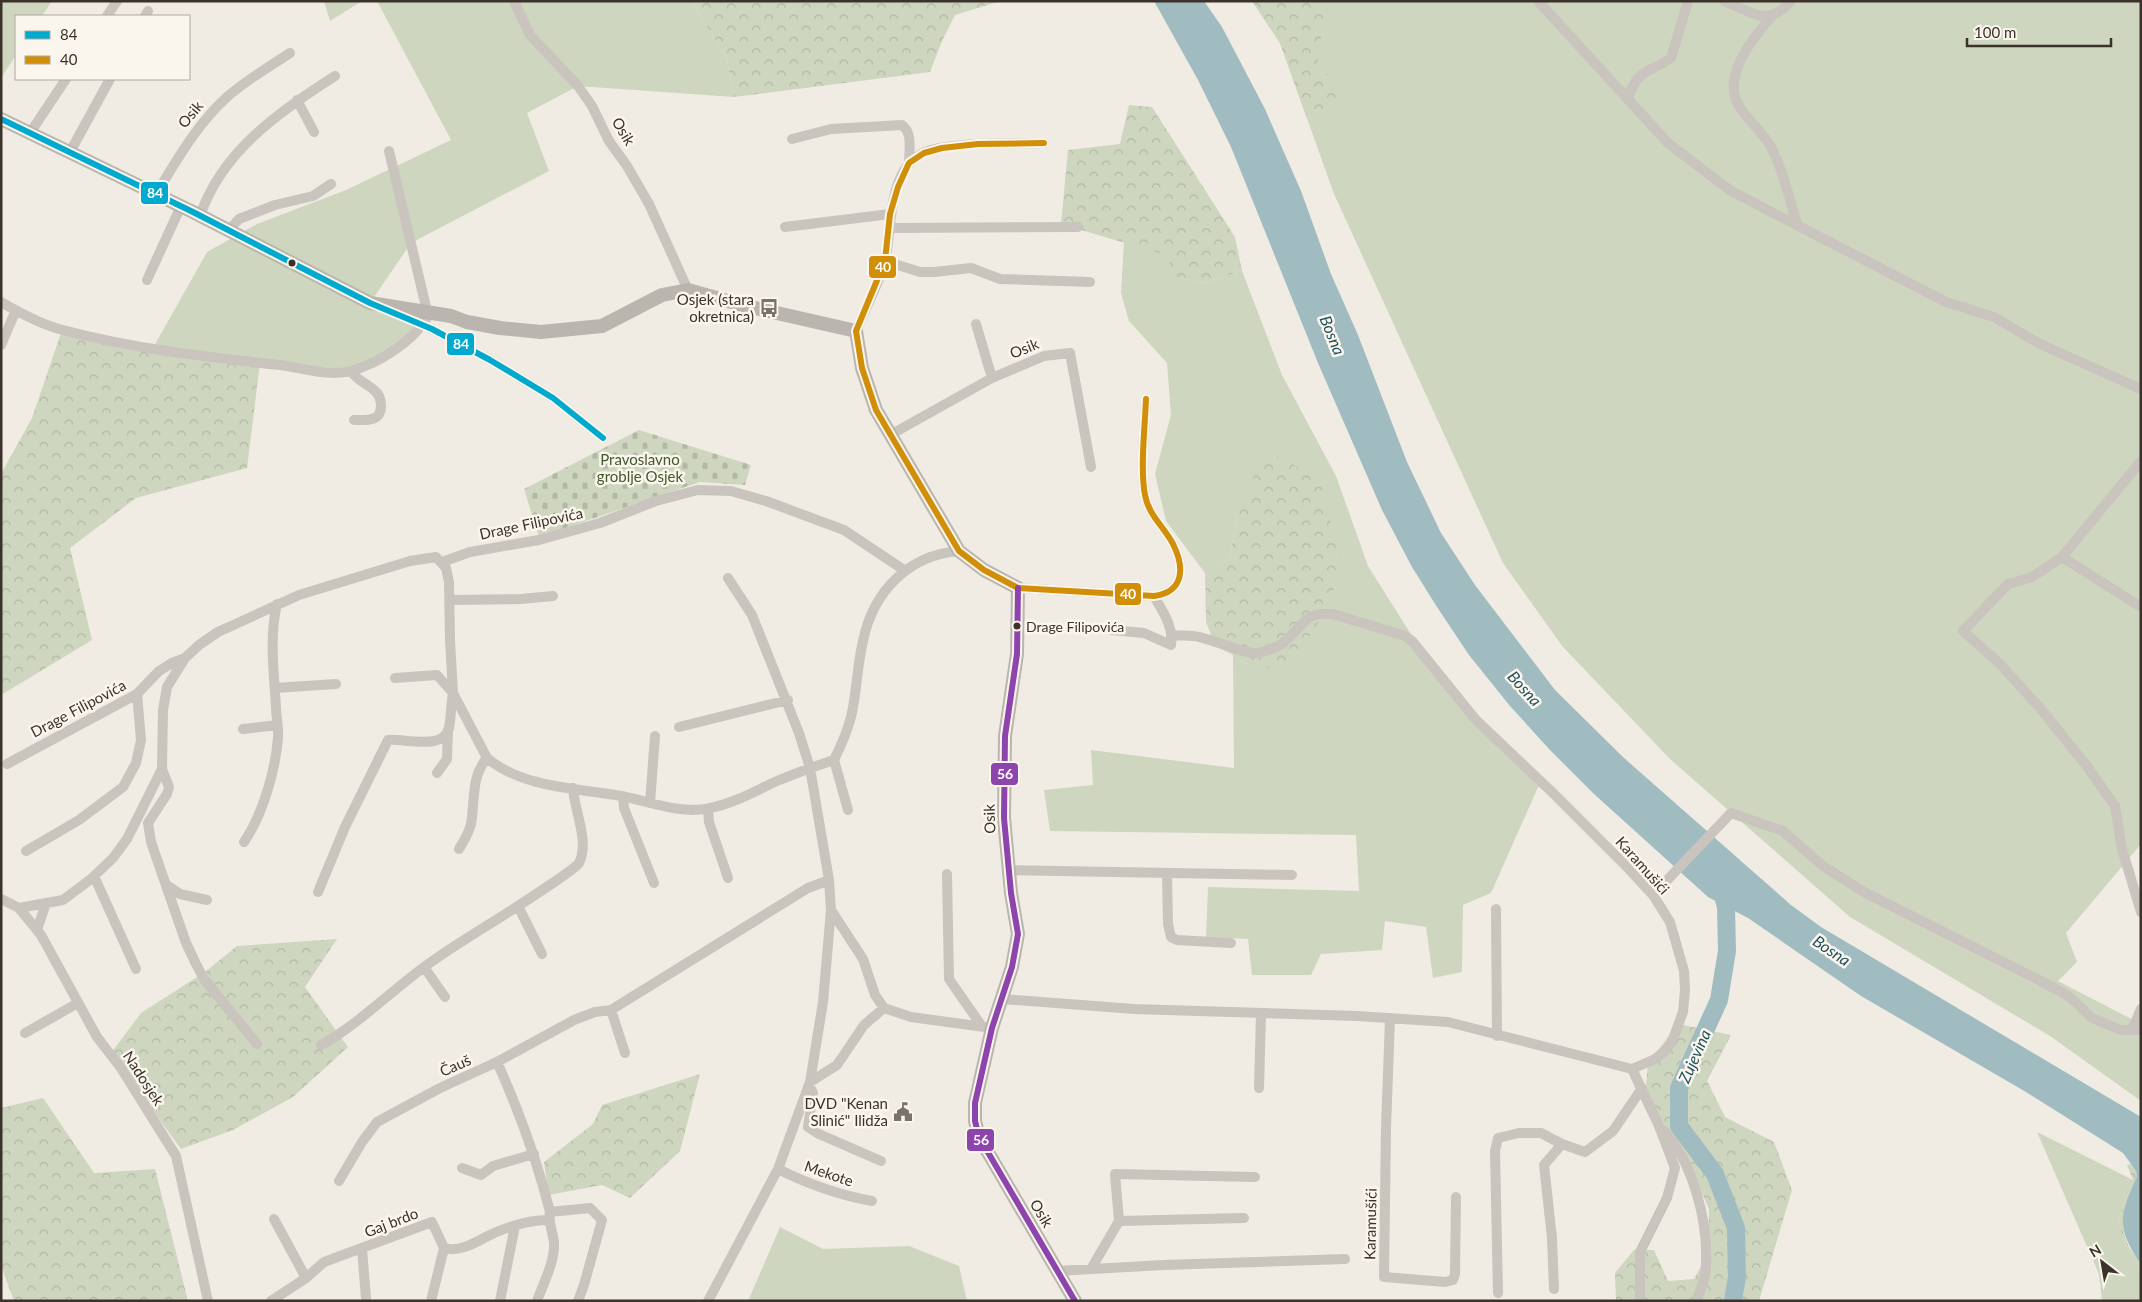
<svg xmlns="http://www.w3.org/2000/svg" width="2142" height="1302" font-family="Lato,sans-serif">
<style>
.grass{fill:#ced6bf}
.forest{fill:url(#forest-crowns)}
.cemetery{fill:url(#cemetery-stones)}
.water{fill:#a1bcc0}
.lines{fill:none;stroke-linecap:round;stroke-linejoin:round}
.river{stroke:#a1bcc0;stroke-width:18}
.street{stroke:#c9c4be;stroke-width:10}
.secondary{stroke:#bab5ae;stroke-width:14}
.street-bridge{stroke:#c9c4be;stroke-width:10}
.bus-1-casing{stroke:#fbf6ed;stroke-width:10}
.bus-2-casing{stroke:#fbf6ed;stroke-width:10}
.bus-3-casing{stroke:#fbf6ed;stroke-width:10}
.bus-1{stroke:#00a9ce;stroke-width:6}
.bus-2{stroke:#d18f09;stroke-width:6}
.bus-3{stroke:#8e44ad;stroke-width:6}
.bus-dot{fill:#3a322b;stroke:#fbf6ed;stroke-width:2}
.labels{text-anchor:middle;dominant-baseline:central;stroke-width:5;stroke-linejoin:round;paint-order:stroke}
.bus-label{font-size:14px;fill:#3a322b;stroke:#fbf6ed;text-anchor:start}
.street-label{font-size:15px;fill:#3a322b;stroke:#fbf6ed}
.poi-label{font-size:15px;fill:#3a322b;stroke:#fbf6ed;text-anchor:end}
.park-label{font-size:15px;fill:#43592e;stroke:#fbf6ed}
.water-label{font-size:16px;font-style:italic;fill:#1f505d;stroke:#fbf6ed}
.line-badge{stroke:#fbf6ed;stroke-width:2}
.badge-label{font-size:14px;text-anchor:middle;font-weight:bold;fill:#fff}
</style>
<defs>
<pattern id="forest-crowns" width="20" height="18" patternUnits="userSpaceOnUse" patternTransform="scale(1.25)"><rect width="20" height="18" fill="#ced6bf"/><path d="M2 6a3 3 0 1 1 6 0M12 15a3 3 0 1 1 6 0" fill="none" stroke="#b2b8a4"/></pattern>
<pattern id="cemetery-stones" width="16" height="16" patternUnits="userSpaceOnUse" patternTransform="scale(1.25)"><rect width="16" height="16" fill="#ced6bf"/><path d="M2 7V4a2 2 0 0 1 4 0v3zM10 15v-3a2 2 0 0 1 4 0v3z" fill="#b2b8a4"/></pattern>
</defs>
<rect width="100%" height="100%" fill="#f0ece4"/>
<path class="grass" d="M 1,1 L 52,1 L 42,16 L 16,16 L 16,55 L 1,78 Z
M 324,1 L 362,1 L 330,21 Z
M 377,1 L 692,1 L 727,60 L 734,97 L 578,86 L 527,113 L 549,171 L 411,243 L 370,303 L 420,328 L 396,349 L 351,371 L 153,348 L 207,252 L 257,224 L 346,190 L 451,140 Z
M 1252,1 L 2141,1 L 2141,844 L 2066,933 L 2077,962 L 2058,981 L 2141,1024 L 2141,1101 L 2050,1036 L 1850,917 L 1670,759 L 1563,647 L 1503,563 L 1334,194 L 1280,43 Z
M 1124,242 L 1170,256 L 1170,276 L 1203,283 L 1242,271 L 1282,375 L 1336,476 L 1368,566 L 1414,639 L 1476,725 L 1539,785 L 1491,893 L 1463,905 L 1462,972 L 1433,978 L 1426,927 L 1385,921 L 1382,950 L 1321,954 L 1311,975 L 1252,975 L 1248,939 L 1206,937 L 1208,887 L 1359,891 L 1356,835 L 1050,831 L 1044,790 L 1093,785 L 1091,750 L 1234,768 L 1233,655 L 1259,670 L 1237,519 L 1229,559 L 1205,573 L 1166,521 L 1155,474 L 1171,415 L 1167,363 L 1129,321 L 1121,293 Z
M 2037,1132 L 2133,1180 L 2118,1221 L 2126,1247 L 2141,1269 L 2141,1301 L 2102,1301 L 2099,1274 Z
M 780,1227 L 823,1249 L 909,1246 L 959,1266 L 967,1301 L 748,1301 Z"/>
<path class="forest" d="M 692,1 L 1001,1 L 955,15 L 942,41 L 930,72 L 734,97 L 727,60 Z
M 1252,1 L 1325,1 L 1318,64 L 1351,99 L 1306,116 L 1280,43 Z
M 1129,105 L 1152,107 L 1235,237 L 1242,271 L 1203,283 L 1170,276 L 1169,256 L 1061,224 L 1068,150 L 1120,144 Z
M 62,330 L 260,363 L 247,468 L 136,498 L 70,548 L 92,640 L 1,695 L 1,474 L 32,418 Z
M 1263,453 L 1286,459 L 1321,485 L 1342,567 L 1326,610 L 1302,648 L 1283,663 L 1259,670 L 1215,645 L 1206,622 L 1205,573 L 1229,559 L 1237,519 Z
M 337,939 L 305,987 L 348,1047 L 293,1097 L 233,1130 L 181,1149 L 111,1053 L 141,1013 L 205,972 L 237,946 Z
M 1678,1024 L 1731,1035 L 1707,1081 L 1725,1117 L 1774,1142 L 1792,1190 L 1759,1301 L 1616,1301 L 1615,1273 L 1634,1250 L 1654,1250 L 1668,1281 L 1694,1279 L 1708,1253 L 1709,1209 L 1687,1160 L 1645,1096 L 1648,1063 Z
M 700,1074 L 680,1151 L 630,1198 L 602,1185 L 549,1195 L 544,1162 L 593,1124 L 602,1105 Z
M 43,1098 L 94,1173 L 155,1169 L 188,1301 L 14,1301 L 1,1266 L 1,1108 Z
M 2130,1164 L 2137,1171 L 2137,1176 C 2127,1200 2117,1220 2128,1245 C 2132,1254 2141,1259 2141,1269 L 2126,1247 L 2118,1221 L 2133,1180 L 2127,1165 Z"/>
<path class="cemetery" d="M 639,430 L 751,465 L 745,485 L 700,482 L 539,537 L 524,489 Z"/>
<path class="water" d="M 1154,1 L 1204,1 L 1222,27 L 1265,109 L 1301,191 L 1331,274 L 1358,335 L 1407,462 L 1441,533 L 1475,585 L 1555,690 L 1624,758 L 1791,905 L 1821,927 L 2141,1117 L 2141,1264 C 2115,1227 2120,1215 2137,1176 L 2136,1171 L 2123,1153 L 2026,1092 L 1861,996 L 1748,918 L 1708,897 L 1594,794 L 1550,750 L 1510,706 L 1469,655 L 1437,607 L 1412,567 L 1382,510 L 1318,363 L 1231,147 L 1198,80 Z"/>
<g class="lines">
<path class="river" d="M 1720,885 L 1726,907 L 1727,951 L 1719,1000 L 1679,1088 L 1679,1126 L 1715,1174 L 1736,1228 L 1737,1277 L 1733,1301"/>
<path class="street" d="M 514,1 L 530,35 L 578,86 L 592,106 L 609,141 L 627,166 L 649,204 L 688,290
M 1538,1 L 1668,143 L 1731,191 L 1946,302 L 1994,317 L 2040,344 L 2141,389
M 1724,1 C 1752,12 1767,28 1791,1
M 107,16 L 117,1
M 145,16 L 148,11
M 1772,16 C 1752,39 1719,79 1741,109 C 1751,124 1766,135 1773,151 C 1784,174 1790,200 1797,224
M 1628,99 C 1637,68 1648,74 1671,58 L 1688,1
M 297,100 L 314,132
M 30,133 L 66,79
M 792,139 L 831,129 L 902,125 C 913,133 909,150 909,163
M 389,151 L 427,311
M 70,152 L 110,79
M 156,194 C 177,160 197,124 227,97 C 246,80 269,67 290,53
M 200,216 C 222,151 280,111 335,76
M 785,227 L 890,214
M 889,228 L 1078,227
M 229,230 L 239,219 L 275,205 L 313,196 L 331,184
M 885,261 L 920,272 L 934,272 L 971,268 L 1000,279 L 1090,282
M 147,280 L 181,206
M 1,302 C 20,313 42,325 63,330 C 134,349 207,357 280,365 C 303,368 327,377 351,371 C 379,363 411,343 427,318
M 385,309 L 414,321
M 976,324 L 992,378
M 432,329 L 490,360 L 553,398 L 603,438
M 856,331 C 865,309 879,284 885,261 C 893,227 886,172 923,153 C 947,141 1016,144 1044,143
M 1,345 L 16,310
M 351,371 C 357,381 367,383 375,391 C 380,395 381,400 381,406 C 381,422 366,420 354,420
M 890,435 L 992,378 L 1044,356 L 1070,353 L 1091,467
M 2141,461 L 2062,557 L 2032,577 L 2008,584 L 1963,631 L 1999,663 L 2040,708 L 2086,765 L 2115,806 L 2122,849 L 2141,912
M 2062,557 L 2141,607
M 442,562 L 470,552 L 539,540 L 600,523 L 656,501 L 698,490 L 731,491 L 766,501 L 844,530 L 904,570
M 1018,588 L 1154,596 C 1184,592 1185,568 1173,544 C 1164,527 1148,514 1145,495 C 1140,469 1145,426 1146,399
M 450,600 L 521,599 L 553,596
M 1111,630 L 1144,633 L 1171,645 C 1174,627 1163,612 1154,596
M 275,688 L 336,684
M 679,727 L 788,700
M 243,729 L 277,725
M 834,760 L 848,810
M 7,764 L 137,694 L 159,671 L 172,663 L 185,658
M 162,769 L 169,787 L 167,794 L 148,823 L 151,842 L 186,943 L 196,964 L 204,979 L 257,1044
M 437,773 L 447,759 L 448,730
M 623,796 L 624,808 L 654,883
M 650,803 L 655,736
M 708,809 L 709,822 L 728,878
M 244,842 C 263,814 275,772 278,738 C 279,728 276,717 276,707 C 274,674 269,637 277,604
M 459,849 C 464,841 469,833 471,824 C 475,801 471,776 487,758
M 26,851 L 79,820 L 123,787 L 136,763 L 141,740 L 137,694
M 1008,870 L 1292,875
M 1167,873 L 1168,924 L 1171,937 L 1177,940 L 1231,943
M 947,874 L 949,979 L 981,1025
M 94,876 L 136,969
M 168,886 L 180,894 L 207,900
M 318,892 L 345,827 L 388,740 C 403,738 444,751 449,728 C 451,717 451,705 453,693 L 437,675 L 395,678
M 1653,895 L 1731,813 L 1783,831 L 1823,866 L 1864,892 L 2039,980 L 2070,997 L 2092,1018 L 2121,1030 L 2141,1030
M 1,899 L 19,908 L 41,935 L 97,1037 L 121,1068 L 176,1156 L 208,1301
M 518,906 L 542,954
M 19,908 L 63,900 L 91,879 L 113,858 L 127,839 L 162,769 L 163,710 L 167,687 L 185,658 L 199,645 L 218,632 L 299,595 L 410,561 L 436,557 L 446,568 L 449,582 L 450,640 L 453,693 L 487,758 C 523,788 576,788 621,796 C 649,801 681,815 710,808 C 735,803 755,791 777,781 C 796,773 815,766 834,760 C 841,746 847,732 851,717 C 857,692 857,666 863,641 C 873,592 908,555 959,551
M 1496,909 L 1497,1036
M 831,910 L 863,959 L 875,995 L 884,1008
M 37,930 L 46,903
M 424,967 L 445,997
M 1002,999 L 1134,1009 L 1357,1016 L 1448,1022 L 1632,1069 L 1655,1059 L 1664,1052 L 1672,1042 L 1683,1012 L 1685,990 L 1684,971 L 1670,922 L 1653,895 L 1627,867 L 1553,793 L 1476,720 L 1412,641 L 1405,636 L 1333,614 C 1302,611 1303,628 1283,643 C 1277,648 1266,651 1258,653 C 1247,655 1214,640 1199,637 C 1191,635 1181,636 1172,635
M 611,1010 L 625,1053
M 1390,1018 L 1386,1128 L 1384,1277 L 1445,1282 L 1453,1280 L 1455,1274 L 1456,1197
M 2132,1030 L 2141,1009
M 25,1033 L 78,1003
M 321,1045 C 354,1027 385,997 415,974 C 444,951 476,933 507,913 C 518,906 574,870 579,863 C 590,842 574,810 573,788
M 497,1062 C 519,1111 537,1160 550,1212 C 548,1223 553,1232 554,1243 C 555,1262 543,1284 537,1301
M 1632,1069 L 1659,1126 L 1675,1168 L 1667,1198 L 1640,1252 L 1640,1301
M 810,1082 L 837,1065 L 864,1025 L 884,1008 L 911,1017 L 992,1028
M 809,1085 L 813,1093 L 808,1127 L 819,1134 L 881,1161
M 1259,1088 L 1261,1014
M 1663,1130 C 1693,1162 1708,1221 1706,1264 C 1706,1275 1701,1290 1696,1301
M 462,1168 L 481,1175 L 493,1166 L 534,1154
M 778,1169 C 808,1184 838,1195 872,1201
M 339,1181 L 362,1142 L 377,1122 L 440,1088 L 497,1062 L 574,1020 L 595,1012 L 611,1010 L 808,888 L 829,880
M 550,1212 L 590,1208 L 602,1220 L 584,1285 L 578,1301
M 274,1219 L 306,1278
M 1119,1221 L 1244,1218
M 444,1248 C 463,1254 482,1237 499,1231 C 514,1225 532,1220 548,1220
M 362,1249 L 366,1298
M 1091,1269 L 1119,1221 L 1115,1174 L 1255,1177
M 1057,1271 L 1163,1265 L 1345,1259
M 1554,1289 L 1552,1238 L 1544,1165 L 1562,1144
M 1498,1293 L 1495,1151 L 1498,1138 L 1519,1133 L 1541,1133 L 1562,1144 L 1585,1152 L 1613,1131 L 1642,1088
M 271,1301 L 306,1278 L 324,1262 L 432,1222 L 444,1248 L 431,1301
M 500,1301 L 515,1226
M 708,1301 L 778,1169 L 810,1082 L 823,1002 L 831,910 L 829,880 L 810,768 L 799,733 L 752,615 L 728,578"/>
<path class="secondary" d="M 1,119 L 193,212 L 370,303 L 451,316 L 467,322 L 500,328 L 541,332 L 602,326 L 662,295 L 688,290 L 742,305 L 856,331 L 862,368 L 876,410 L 959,551 L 984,570 L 1018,588 L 1017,654 L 1005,736 L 1004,818 L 1011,893 L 1018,934 L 1012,967 L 992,1028 L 975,1103 L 975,1121 L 979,1137 L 1075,1301"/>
<path class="street-bridge" d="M 414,321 L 432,329"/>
<g class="bus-1-casing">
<path id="bus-1" d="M 1,119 L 193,212 L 370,303 L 432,329 L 490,360 L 553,398 L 603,438"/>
</g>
<g class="bus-2-casing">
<path id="bus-2" d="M 1044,143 L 978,144 L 942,148 L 924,153 L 909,163 L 898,187 L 890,214 L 885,261 L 856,331 L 862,368 L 876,410 L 959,551 L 984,570 L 1018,588 L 1154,596 C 1184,592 1185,568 1173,544 C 1164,527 1148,514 1145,495 C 1140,469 1145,426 1146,399"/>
</g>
<g class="bus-3-casing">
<path id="bus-3" d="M 1018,588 L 1017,654 L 1005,736 L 1004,818 L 1011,893 L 1018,934 L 1012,967 L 992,1028 L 975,1103 L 975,1121 L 979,1137 L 1075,1301"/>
</g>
<use href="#bus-1" class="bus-1"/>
<use href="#bus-2" class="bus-2"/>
<use href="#bus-3" class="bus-3"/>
</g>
<defs>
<g id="bus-bare" transform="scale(1.5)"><path d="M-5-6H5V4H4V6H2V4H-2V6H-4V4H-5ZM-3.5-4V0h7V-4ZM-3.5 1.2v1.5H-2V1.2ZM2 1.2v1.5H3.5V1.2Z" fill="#7a736c" stroke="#fbf6ed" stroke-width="2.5" paint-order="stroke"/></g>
<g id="civic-bare" transform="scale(1.5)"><path d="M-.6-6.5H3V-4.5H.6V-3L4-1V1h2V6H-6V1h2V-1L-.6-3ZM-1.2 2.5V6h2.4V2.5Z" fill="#7a736c" stroke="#fbf6ed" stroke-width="2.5" paint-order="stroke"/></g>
</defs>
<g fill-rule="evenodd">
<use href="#bus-bare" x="769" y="308"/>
<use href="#civic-bare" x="903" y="1112"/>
</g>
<g class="bus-dot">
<circle cx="292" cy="263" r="4.5"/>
<circle cx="1017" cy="626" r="4.5"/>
</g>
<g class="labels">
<g class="bus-label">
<text x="1026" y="626">Drage Filipovića</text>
</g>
<g class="street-label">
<text transform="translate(190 114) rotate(-51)">Osik</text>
<text transform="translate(624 131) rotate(59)">Osik</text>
<text transform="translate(1024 348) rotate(-22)">Osik</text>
<text transform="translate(531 523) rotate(-12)">Drage Filipovića</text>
<text transform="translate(78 708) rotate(-28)">Drage Filipovića</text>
<text transform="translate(989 819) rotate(-92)">Osik</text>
<text transform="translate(1643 865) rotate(48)">Karamušići</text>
<text transform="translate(455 1065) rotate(-24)">Čauš</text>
<text transform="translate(144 1078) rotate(57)">Nadosjek</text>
<text transform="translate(829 1173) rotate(19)">Mekote</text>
<text transform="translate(1042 1213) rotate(59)">Osik</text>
<text transform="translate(391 1222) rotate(-21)">Gaj brdo</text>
<text transform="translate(1370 1224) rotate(-89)">Karamušići</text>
</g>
<g class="poi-label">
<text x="754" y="299">Osjek (stara<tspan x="754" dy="17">okretnica)</tspan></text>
<text x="888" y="1103">DVD "Kenan<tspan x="888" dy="17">Slinić" Ilidža</tspan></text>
</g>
<g class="park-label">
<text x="640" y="459">Pravoslavno<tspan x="640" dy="17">groblje Osjek</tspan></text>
</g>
<g class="water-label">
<text transform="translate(1333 335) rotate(68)">Bosna</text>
<text transform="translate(1525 688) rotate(48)">Bosna</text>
<text transform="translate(1832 950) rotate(34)">Bosna</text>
<text transform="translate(1694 1056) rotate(-66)">Zujevina</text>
</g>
</g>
<g class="line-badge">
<rect x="140" y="181" width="29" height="24" rx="5" fill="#00a9ce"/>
<rect x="868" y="255" width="29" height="24" rx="5" fill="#d18f09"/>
<rect x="446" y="332" width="29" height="24" rx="5" fill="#00a9ce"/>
<rect x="1114" y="582" width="28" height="24" rx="5" fill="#d18f09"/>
<rect x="990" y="762" width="29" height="24" rx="5" fill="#8e44ad"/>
<rect x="966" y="1128" width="29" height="24" rx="5" fill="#8e44ad"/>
</g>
<g class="badge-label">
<text x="155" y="198">84</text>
<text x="883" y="272">40</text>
<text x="461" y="349">84</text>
<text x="1128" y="599">40</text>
<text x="1005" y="779">56</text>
<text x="981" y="1145">56</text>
</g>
<rect width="2142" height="1302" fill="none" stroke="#3a322b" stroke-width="5"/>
<rect x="15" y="15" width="175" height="65" fill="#fbf6ed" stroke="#aea89f"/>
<rect x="25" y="31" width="25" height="8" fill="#00a9ce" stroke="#aea89f"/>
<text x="60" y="40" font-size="15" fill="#3a322b">84</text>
<rect x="25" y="56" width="25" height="8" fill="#d18f09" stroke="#aea89f"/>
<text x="60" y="65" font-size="15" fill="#3a322b">40</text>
<g transform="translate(2102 1262) rotate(329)" stroke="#fbf6ed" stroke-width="4" paint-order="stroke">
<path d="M0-4L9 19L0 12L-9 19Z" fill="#3a322b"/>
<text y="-8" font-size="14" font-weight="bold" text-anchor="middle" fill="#3a322b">N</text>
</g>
<path d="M1967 38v8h144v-8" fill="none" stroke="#3a322b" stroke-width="2.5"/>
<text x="1974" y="38" font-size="15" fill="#3a322b" stroke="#fbf6ed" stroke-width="4" paint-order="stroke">100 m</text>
</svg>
